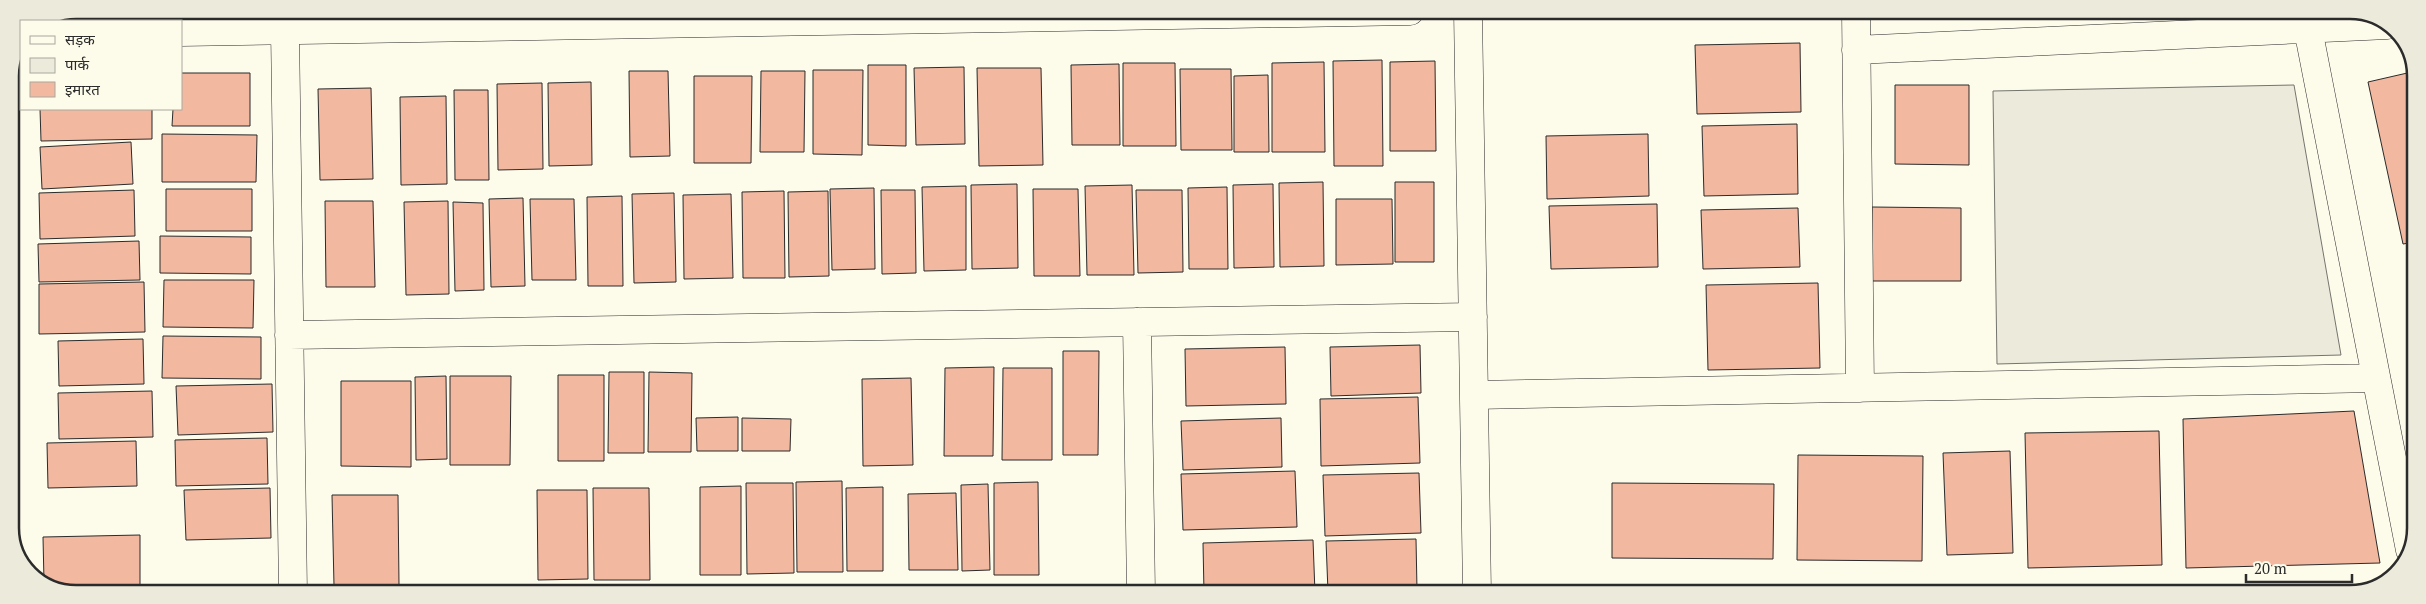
<svg xmlns="http://www.w3.org/2000/svg" width="2426" height="604" font-family="'PT Serif','Noto Sans Devanagari',serif">
<style>
.green{fill:#ecebdb;stroke:#74746e}
.building{fill:#f2b8a0;stroke:#2b2b2b}
.lines{fill:none;stroke-linecap:round;stroke-linejoin:round}
.minor-casing{stroke:#2b2b2b;stroke-width:29}
.minor{stroke:#fdfbea;stroke-width:28}
.rim{fill:none;stroke:#2b2b2b;stroke-width:2.5}
</style>
<rect width="100%" height="100%" fill="#fdfbea"/>
<path class="green" d="M 2294,85 L 2341,355 L 1997,364 L 1993,91 Z"/>
<path class="building" d="M 1800,43 L 1801,112 L 1697,114 L 1695,45 Z
M 1382,60 L 1383,166 L 1334,166 L 1333,61 Z
M 1435,61 L 1436,151 L 1390,151 L 1390,62 Z
M 1324,62 L 1325,152 L 1272,152 L 1272,63 Z
M 1123,63 L 1175,63 L 1176,146 L 1123,146 Z
M 1119,64 L 1120,145 L 1072,145 L 1071,65 Z
M 868,65 L 906,65 L 906,146 L 868,145 Z
M 964,67 L 965,144 L 916,145 L 914,68 Z
M 977,68 L 1041,68 L 1043,165 L 979,166 Z
M 1180,69 L 1231,69 L 1232,150 L 1181,150 Z
M 813,70 L 863,70 L 862,155 L 813,154 Z
M 629,71 L 668,71 L 670,156 L 630,157 Z
M 761,71 L 805,71 L 804,152 L 760,152 Z
M 2416,71 L 2415,242 L 2403,244 L 2368,82 Z
M 181,73 L 250,73 L 250,126 L 172,126 L 173,109 L 181,109 Z
M 1268,75 L 1269,152 L 1234,152 L 1234,76 Z
M 694,76 L 752,76 L 751,163 L 694,163 Z
M 591,82 L 592,165 L 549,166 L 548,83 Z
M 542,83 L 543,169 L 498,170 L 497,84 Z
M 1895,85 L 1969,85 L 1969,165 L 1895,164 Z
M 371,88 L 373,179 L 320,180 L 318,89 Z
M 454,90 L 488,90 L 489,180 L 455,180 Z
M 446,96 L 447,184 L 401,185 L 400,97 Z
M 40,109 L 152,109 L 152,139 L 41,141 Z
M 1797,124 L 1798,194 L 1704,196 L 1702,126 Z
M 162,134 L 257,135 L 256,182 L 162,182 Z
M 1648,134 L 1649,196 L 1547,199 L 1546,136 Z
M 131,142 L 133,184 L 42,189 L 40,147 Z
M 1323,182 L 1324,266 L 1280,267 L 1279,183 Z
M 1395,182 L 1434,182 L 1434,262 L 1395,262 Z
M 1017,184 L 1018,268 L 972,269 L 971,185 Z
M 1273,184 L 1274,267 L 1234,268 L 1233,185 Z
M 1132,185 L 1134,275 L 1087,275 L 1085,186 Z
M 966,186 L 966,270 L 924,271 L 922,187 Z
M 1227,187 L 1228,269 L 1189,269 L 1188,188 Z
M 874,188 L 875,269 L 832,270 L 830,189 Z
M 166,189 L 252,189 L 252,231 L 166,231 Z
M 1033,189 L 1078,189 L 1080,276 L 1034,276 Z
M 134,190 L 135,236 L 40,239 L 39,193 Z
M 881,190 L 915,190 L 916,273 L 882,274 Z
M 1136,190 L 1182,190 L 1183,272 L 1138,273 Z
M 784,191 L 785,278 L 743,278 L 742,192 Z
M 828,191 L 829,276 L 789,277 L 788,192 Z
M 674,193 L 676,282 L 634,283 L 632,194 Z
M 731,194 L 733,278 L 684,279 L 683,195 Z
M 622,196 L 623,286 L 588,286 L 587,197 Z
M 523,198 L 525,286 L 491,287 L 489,199 Z
M 530,199 L 574,199 L 576,280 L 532,280 Z
M 1336,199 L 1392,199 L 1393,264 L 1336,265 Z
M 325,201 L 373,201 L 375,287 L 326,287 Z
M 448,201 L 449,294 L 406,295 L 404,202 Z
M 453,202 L 483,203 L 484,290 L 455,291 Z
M 1657,204 L 1658,267 L 1551,269 L 1549,206 Z
M 1872,207 L 1961,208 L 1961,281 L 1871,281 Z
M 1798,208 L 1800,267 L 1703,269 L 1701,210 Z
M 160,236 L 251,237 L 251,274 L 160,273 Z
M 139,241 L 140,280 L 39,282 L 38,244 Z
M 164,280 L 254,280 L 253,328 L 163,327 Z
M 144,282 L 145,332 L 39,334 L 39,284 Z
M 1818,283 L 1820,368 L 1708,370 L 1706,285 Z
M 163,336 L 261,337 L 261,379 L 162,378 Z
M 143,339 L 144,384 L 59,386 L 58,341 Z
M 1420,345 L 1421,393 L 1331,396 L 1330,347 Z
M 1285,347 L 1286,404 L 1186,406 L 1185,349 Z
M 1063,351 L 1099,351 L 1098,455 L 1063,455 Z
M 994,367 L 993,456 L 944,456 L 945,368 Z
M 1003,368 L 1052,368 L 1052,460 L 1002,460 Z
M 609,372 L 644,372 L 644,453 L 608,453 Z
M 649,372 L 692,373 L 691,452 L 648,452 Z
M 558,375 L 604,375 L 604,461 L 558,461 Z
M 446,376 L 447,459 L 416,460 L 415,377 Z
M 450,376 L 511,376 L 510,465 L 450,465 Z
M 911,378 L 913,465 L 863,466 L 862,379 Z
M 341,381 L 411,381 L 411,467 L 341,466 Z
M 272,384 L 273,432 L 178,435 L 176,386 Z
M 152,391 L 153,437 L 59,439 L 58,393 Z
M 1418,397 L 1420,463 L 1321,466 L 1320,399 Z
M 2354,411 L 2380,563 L 2186,568 L 2183,419 Z
M 738,417 L 738,451 L 697,451 L 696,418 Z
M 742,418 L 791,419 L 790,451 L 742,451 Z
M 1281,418 L 1282,467 L 1183,470 L 1181,421 Z
M 2159,431 L 2162,565 L 2028,568 L 2025,433 Z
M 267,438 L 268,484 L 176,486 L 175,440 Z
M 136,441 L 137,486 L 48,488 L 47,443 Z
M 2010,451 L 2013,553 L 1947,555 L 1943,453 Z
M 1798,455 L 1923,456 L 1922,561 L 1797,560 Z
M 1295,471 L 1297,527 L 1183,530 L 1181,474 Z
M 1419,473 L 1421,533 L 1325,536 L 1323,475 Z
M 842,481 L 843,572 L 797,572 L 796,482 Z
M 1038,482 L 1039,575 L 994,575 L 994,483 Z
M 746,483 L 793,483 L 794,573 L 747,574 Z
M 1612,483 L 1774,484 L 1773,559 L 1612,558 Z
M 988,484 L 990,570 L 962,571 L 961,485 Z
M 741,486 L 741,575 L 700,575 L 700,487 Z
M 883,487 L 883,571 L 847,571 L 846,488 Z
M 270,488 L 271,538 L 186,540 L 184,490 Z
M 593,488 L 649,488 L 650,580 L 594,580 Z
M 537,490 L 587,490 L 588,579 L 538,580 Z
M 956,493 L 958,570 L 909,570 L 908,494 Z
M 332,495 L 398,495 L 399,585 L 334,586 Z
M 140,535 L 140,587 L 55,589 L 44,582 L 43,537 Z
M 1416,539 L 1417,590 L 1328,592 L 1326,541 Z
M 1313,540 L 1315,593 L 1204,593 L 1203,543 Z
M 267,590 L 267,593 L 182,593 L 182,591 Z
M 2035,590 L 2035,594 L 1924,594 L 1924,593 Z"/>
<g class="lines">
<g class="minor-casing">
<path id="minor" d="M 1468,11 L 1477,593
M 1856,11 L 1860,388
M 2308,29 L 2410,550
M 285,30 L 293,593
M 181,32 L 1410,11
M 1856,50 L 2387,25
M 1137,322 L 1141,593
M 289,335 L 1473,317
M 1474,395 L 2376,378"/>
</g>
<use href="#minor" class="minor"/>
</g>
<path d="M0 0H2426V604H0ZM76 19H2350A57 57 0 0 1 2407 76V528A57 57 0 0 1 2350 585H76A57 57 0 0 1 19 528V76A57 57 0 0 1 76 19Z" fill="#eceadb" fill-rule="evenodd"/>
<path class="rim" d="M76 19H2350A57 57 0 0 1 2407 76V528A57 57 0 0 1 2350 585H76A57 57 0 0 1 19 528V76A57 57 0 0 1 76 19Z"/>
<rect x="20" y="20" width="162" height="90" fill="#fdfbea" stroke="#a9a89e"/>
<rect x="30" y="36" width="25" height="8" fill="#fdfbea" stroke="#a9a89e"/>
<text x="65" y="45" font-size="15" fill="#2b2b2b">सड़क</text>
<rect x="30" y="58" width="25" height="15" fill="#ecebdb" stroke="#a9a89e"/>
<text x="65" y="70" font-size="15" fill="#2b2b2b">पार्क</text>
<rect x="30" y="82" width="25" height="15" fill="#f2b8a0" stroke="#a9a89e"/>
<text x="65" y="95" font-size="15" fill="#2b2b2b">इमारत</text>
<path d="M2246 574v8h106v-8" fill="none" stroke="#2b2b2b" stroke-width="2.5"/>
<text x="2254" y="574" font-size="15" fill="#2b2b2b" stroke="#fdfbea" stroke-width="4" paint-order="stroke">20 m</text>
</svg>
